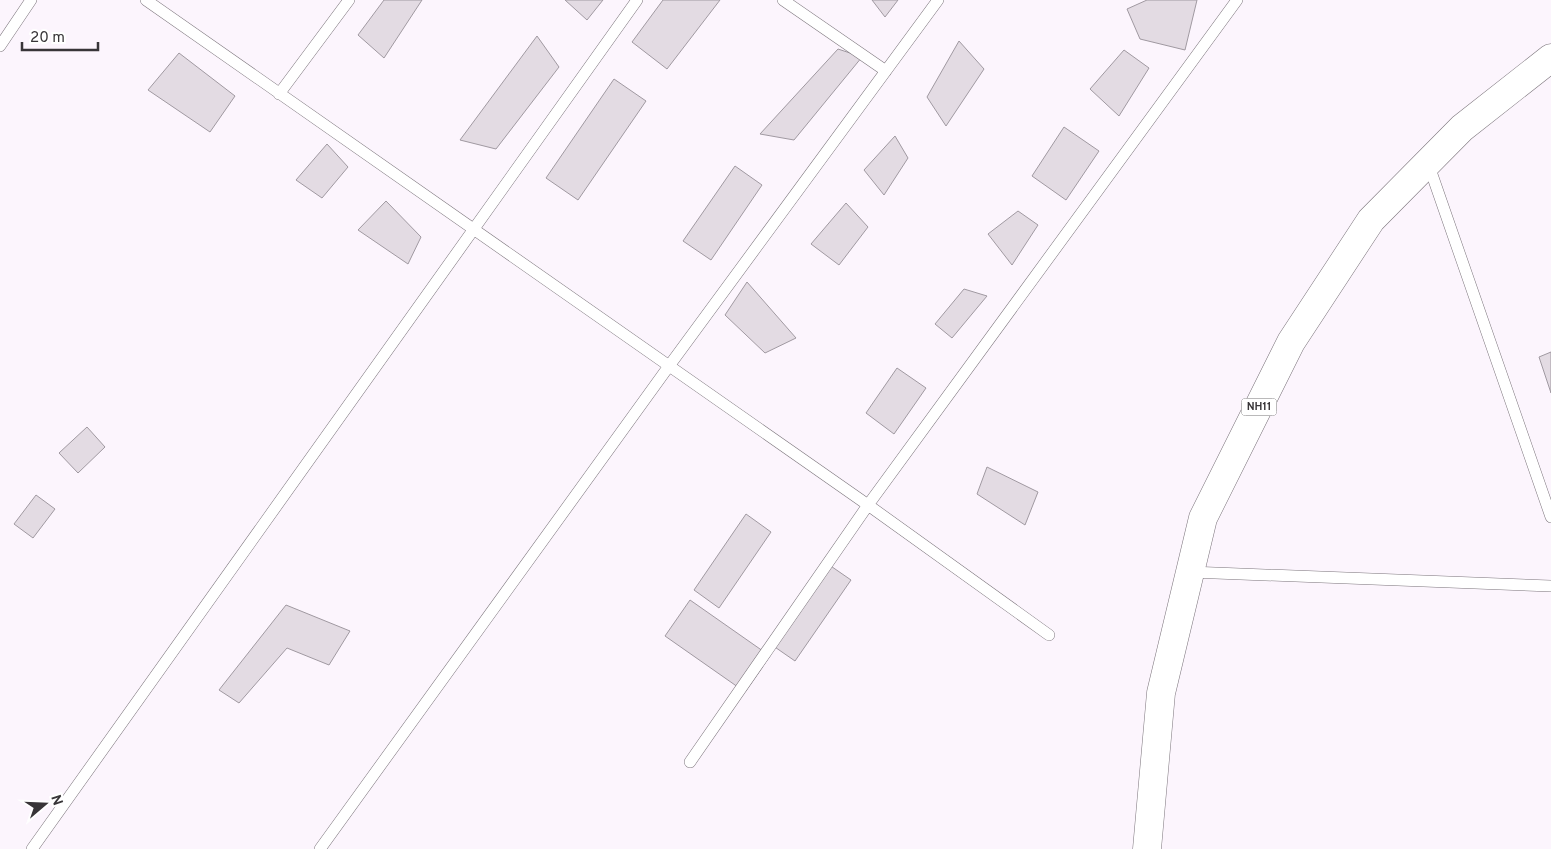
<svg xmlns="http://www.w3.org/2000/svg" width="1551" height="849" font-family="Overpass,sans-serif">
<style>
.building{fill:#e3dbe3;stroke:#a099a1}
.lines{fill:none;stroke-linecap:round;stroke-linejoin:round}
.service-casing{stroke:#7c757c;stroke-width:12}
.trunk-casing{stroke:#7c757c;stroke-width:29}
.service{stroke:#fff;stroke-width:11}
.trunk{stroke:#fff;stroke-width:28}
.labels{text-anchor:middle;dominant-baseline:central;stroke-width:5;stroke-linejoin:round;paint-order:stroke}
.shield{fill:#fff;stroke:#747274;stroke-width:1}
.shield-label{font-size:11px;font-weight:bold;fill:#383538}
</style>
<rect width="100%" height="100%" fill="#fcf5fd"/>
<path class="building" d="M 384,0 L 422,0 L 384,58 L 358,35 Z
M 565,0 L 603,0 L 587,20 Z
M 663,0 L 720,0 L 667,69 L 632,42 Z
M 872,0 L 898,0 L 885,17 Z
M 1147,0 L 1197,0 L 1185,50 L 1140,39 L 1127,9 Z
M 537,36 L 559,67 L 496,149 L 460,140 Z
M 959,41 L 984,69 L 946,126 L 927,97 Z
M 838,49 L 862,57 L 794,140 L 760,134 Z
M 1124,50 L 1149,68 L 1119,116 L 1090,89 Z
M 179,53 L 235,96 L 210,132 L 148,90 Z
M 614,79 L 646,101 L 578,200 L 546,178 Z
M 1064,127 L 1099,151 L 1066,200 L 1032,176 Z
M 895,136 L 908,158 L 884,195 L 864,170 Z
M 327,144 L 348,167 L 322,198 L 296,180 Z
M 735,166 L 762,185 L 711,260 L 683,241 Z
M 386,201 L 421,237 L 408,264 L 358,230 Z
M 846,203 L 868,227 L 839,265 L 811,244 Z
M 1018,211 L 1038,225 L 1012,265 L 988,234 Z
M 747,282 L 796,338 L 765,353 L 725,315 Z
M 964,289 L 987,296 L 952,338 L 935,324 Z
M 1551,352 L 1551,393 L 1539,357 Z
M 897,368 L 926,388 L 894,434 L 866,413 Z
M 87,427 L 105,447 L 78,473 L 59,453 Z
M 987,467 L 1038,492 L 1025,525 L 977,494 Z
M 36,495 L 55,509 L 33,538 L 14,524 Z
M 746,514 L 771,532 L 719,608 L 694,590 Z
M 825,562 L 851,580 L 795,661 L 769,643 Z
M 690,600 L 770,656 L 745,692 L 665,636 Z
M 286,605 L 350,631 L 329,665 L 287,648 L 239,703 L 219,690 Z"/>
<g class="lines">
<g class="service-casing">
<path id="service" d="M 146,0 L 868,505 L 1049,635
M 783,0 L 886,71
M 0,46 L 31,0
M 279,94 L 349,0
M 1428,163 L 1551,517
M 1190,572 L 1551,586
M 690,762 L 868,505 L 1237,0
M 32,849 L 637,0
M 320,849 L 669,366 L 938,0"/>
</g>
<g class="trunk-casing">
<path id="trunk" d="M 1147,849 L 1161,693 L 1203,518 L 1291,342 L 1371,220 L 1462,128 L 1551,58"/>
</g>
<use href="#service" class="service"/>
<use href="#trunk" class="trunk"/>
</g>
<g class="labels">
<rect class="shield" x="1241.5" y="398.5" width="35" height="17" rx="4"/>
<g class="shield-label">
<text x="1259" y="407">NH11</text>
</g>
</g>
<g transform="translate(45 804) rotate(71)" stroke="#ffffff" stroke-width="4" paint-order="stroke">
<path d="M0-4L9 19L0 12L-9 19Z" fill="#383538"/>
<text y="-8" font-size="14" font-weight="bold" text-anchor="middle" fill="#383538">N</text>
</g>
<path d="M22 42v8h76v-8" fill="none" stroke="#383538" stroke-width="2.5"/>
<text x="30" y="42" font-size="15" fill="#383538" stroke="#ffffff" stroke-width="4" paint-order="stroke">20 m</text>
</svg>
